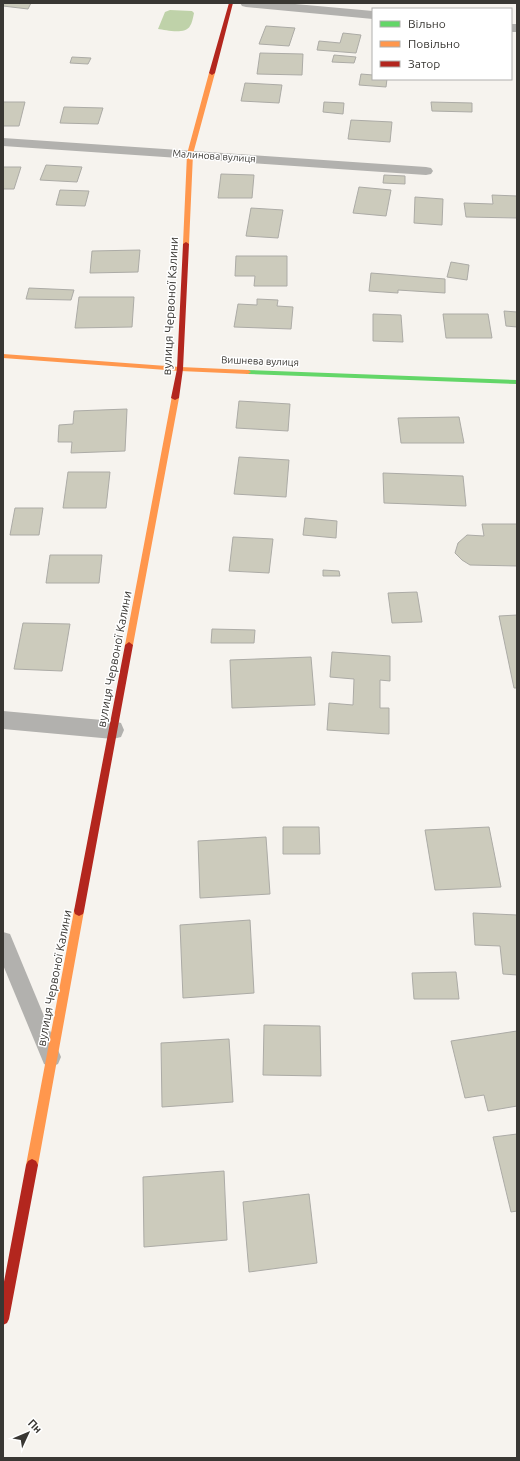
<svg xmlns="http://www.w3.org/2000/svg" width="520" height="1461" font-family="Ubuntu,sans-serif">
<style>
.water{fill:#bfd2a9}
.building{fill:#cccbbc;stroke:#acaba6}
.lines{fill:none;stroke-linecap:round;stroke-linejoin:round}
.lane{fill:#b2b1ae;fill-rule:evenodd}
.street{fill:#b2b1ae;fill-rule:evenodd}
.fast{fill:#63d668;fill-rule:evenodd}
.slow{fill:#ff974d;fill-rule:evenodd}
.jam{fill:#b3261e;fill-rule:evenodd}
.labels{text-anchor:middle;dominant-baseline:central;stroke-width:3;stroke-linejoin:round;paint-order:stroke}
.far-street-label{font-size:10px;fill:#393733;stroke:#fff}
.street-label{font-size:12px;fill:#393733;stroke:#fff}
</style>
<rect width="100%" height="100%" fill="#f6f3ee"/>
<path class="water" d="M 170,10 L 192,11 L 194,13 C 193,18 192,23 190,26 C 185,35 166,30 158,29 L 165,12 Z"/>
<path class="building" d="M 4,3 L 31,3 L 28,9 L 3,6 Z
M 266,26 L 295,28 L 289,46 L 259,44 Z
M 343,33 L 361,35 L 356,53 L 317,50 L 319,41 L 340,43 Z
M 260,53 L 303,54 L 302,75 L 257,74 Z
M 334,55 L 356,57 L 354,63 L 332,62 Z
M 72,57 L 91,58 L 88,64 L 70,63 Z
M 361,74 L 373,75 L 373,79 L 387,79 L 386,87 L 359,85 Z
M 245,83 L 282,85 L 279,103 L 241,101 Z
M 3,102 L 25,102 L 19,126 L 3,126 Z
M 324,102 L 344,103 L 343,114 L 323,112 Z
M 431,102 L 472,103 L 472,112 L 432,111 Z
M 64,107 L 103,108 L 98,124 L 60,123 Z
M 351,120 L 392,122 L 390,142 L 348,139 Z
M 46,165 L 82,167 L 77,182 L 40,180 Z
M 3,167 L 21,167 L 14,189 L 3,189 Z
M 221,174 L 254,175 L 252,198 L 218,198 Z
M 384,175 L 405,176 L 405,184 L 383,183 Z
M 359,187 L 391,190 L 386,216 L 353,213 Z
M 60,190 L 89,191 L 85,206 L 56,205 Z
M 492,195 L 517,196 L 517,218 L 466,217 L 464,203 L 493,204 Z
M 415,197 L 443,199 L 442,225 L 414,223 Z
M 251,208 L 283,210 L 278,238 L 246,236 Z
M 140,250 L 138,272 L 90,273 L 92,251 Z
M 236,256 L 287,256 L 287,286 L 254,286 L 255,276 L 235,276 Z
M 451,262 L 469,265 L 467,280 L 447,277 Z
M 371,273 L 445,279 L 445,293 L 398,290 L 398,293 L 369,291 Z
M 29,288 L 74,290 L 71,300 L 26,299 Z
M 79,297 L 134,297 L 132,327 L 75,328 Z
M 257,299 L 278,300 L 277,306 L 293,307 L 291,329 L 234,327 L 238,304 L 257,305 Z
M 504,311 L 517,312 L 517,327 L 506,326 Z
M 373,314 L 401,315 L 403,342 L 373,341 Z
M 443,314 L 488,314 L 492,338 L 446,338 Z
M 239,401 L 290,404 L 288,431 L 236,428 Z
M 127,409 L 125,451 L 71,453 L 72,442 L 58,442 L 59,425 L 73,424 L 74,411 Z
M 459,417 L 464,443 L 401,443 L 398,418 Z
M 239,457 L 289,460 L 286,497 L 234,494 Z
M 68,472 L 110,472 L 106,508 L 63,508 Z
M 383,473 L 463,476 L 466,506 L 384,503 Z
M 15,508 L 43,508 L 39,535 L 10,535 Z
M 305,518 L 337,521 L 336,538 L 303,535 Z
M 482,524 L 517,524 L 517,566 L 470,565 L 462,560 L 455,553 L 458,543 L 467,535 L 484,536 Z
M 233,537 L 273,539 L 269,573 L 229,571 Z
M 50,555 L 102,555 L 99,583 L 46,583 Z
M 323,570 L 339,571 L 340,576 L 323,576 Z
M 417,592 L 422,622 L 392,623 L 388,593 Z
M 517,615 L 517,688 L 514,688 L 499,616 Z
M 23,623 L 70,624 L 62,671 L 14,669 Z
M 212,629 L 255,630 L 254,643 L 211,643 Z
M 332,652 L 390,656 L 390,681 L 380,680 L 380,708 L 389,708 L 389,734 L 327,730 L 329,703 L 353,705 L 354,679 L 330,677 Z
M 311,657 L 315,705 L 232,708 L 230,660 Z
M 283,827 L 319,827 L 320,854 L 283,854 Z
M 489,827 L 501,887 L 435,890 L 425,830 Z
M 266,837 L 270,894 L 200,898 L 198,841 Z
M 473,913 L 517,915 L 517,975 L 503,974 L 500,946 L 475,945 Z
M 250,920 L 254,993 L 183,998 L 180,925 Z
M 456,972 L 459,999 L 414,999 L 412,973 Z
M 264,1025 L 320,1026 L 321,1076 L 263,1075 Z
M 517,1031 L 517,1106 L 488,1111 L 484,1095 L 465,1098 L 451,1041 Z
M 229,1039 L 233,1102 L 162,1107 L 161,1043 Z
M 517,1134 L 517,1211 L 511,1212 L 493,1137 Z
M 224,1171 L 227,1240 L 144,1247 L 143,1177 Z
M 309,1194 L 317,1263 L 249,1272 L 243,1202 Z"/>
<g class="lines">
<path class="lane" d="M 3,932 L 10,934 L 61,1057 L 58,1064 L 51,1067 L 44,1064 L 3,965 Z"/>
<path class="street" d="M 240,3 L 284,3 L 373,11 L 373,19 L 246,7 L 242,6 Z
M 511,24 L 517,24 L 517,32 L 511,32 Z
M 3,138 L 426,167 L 431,168 L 433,171 L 431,174 L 426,175 L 3,146 Z
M 3,711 L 113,721 L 121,723 L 124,730 L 121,737 L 113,739 L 3,729 Z"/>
<path class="fast" d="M 246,370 L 517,380 L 517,384 L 248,374 L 246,374 Z"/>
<path class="slow" d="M 212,71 L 215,73 L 193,154 L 189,244 L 186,246 L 183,244 L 187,154 L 209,73 Z
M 3,354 L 180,367 L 248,370 L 251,372 L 248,374 L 180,371 L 3,358 Z
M 172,396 L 178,396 L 179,398 L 133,645 L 129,648 L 125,645 Z
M 79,906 L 83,908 L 84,911 L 38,1165 L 36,1169 L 32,1171 L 28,1169 L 26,1165 L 74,911 L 75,908 Z"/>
<path class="jam" d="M 229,3 L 233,3 L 215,73 L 212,75 L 209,73 Z
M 186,242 L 189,244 L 183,369 L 179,398 L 175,400 L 171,398 L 177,369 L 183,244 Z
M 129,642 L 133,645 L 84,911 L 83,914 L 79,916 L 75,914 L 74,911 L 125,645 Z
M 32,1159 L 36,1161 L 38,1165 L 9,1319 L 7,1323 L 3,1325 L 3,1287 L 26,1165 L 28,1161 Z"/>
</g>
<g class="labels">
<g class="far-street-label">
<text transform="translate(214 156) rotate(4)">Малинова вулиця</text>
<text transform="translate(260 361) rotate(2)">Вишнева вулиця</text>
</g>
<g class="street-label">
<text transform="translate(170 306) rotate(-87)">вулиця Червоної Калини</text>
<text transform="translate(114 659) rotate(-79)">вулиця Червоної Калини</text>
<text transform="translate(54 978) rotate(-79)">вулиця Червоної Калини</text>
</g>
</g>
<rect width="520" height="1461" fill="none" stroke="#393733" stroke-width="8"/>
<rect x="372" y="8" width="140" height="72" fill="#ffffff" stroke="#b0afad"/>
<rect x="380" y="21" width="20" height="6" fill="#63d668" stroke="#b0afad"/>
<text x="408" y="28" font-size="12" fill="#393733">Вільно</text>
<rect x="380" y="41" width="20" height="6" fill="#ff974d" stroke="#b0afad"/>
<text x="408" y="48" font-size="12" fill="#393733">Повільно</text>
<rect x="380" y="61" width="20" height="6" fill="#b3261e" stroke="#b0afad"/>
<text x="408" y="68" font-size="12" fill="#393733">Затор</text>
<g transform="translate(28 1433) rotate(46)" stroke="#ffffff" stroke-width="3" paint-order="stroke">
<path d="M0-3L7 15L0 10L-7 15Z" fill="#393733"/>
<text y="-6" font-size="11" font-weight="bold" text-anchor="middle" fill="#393733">Пн</text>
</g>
</svg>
